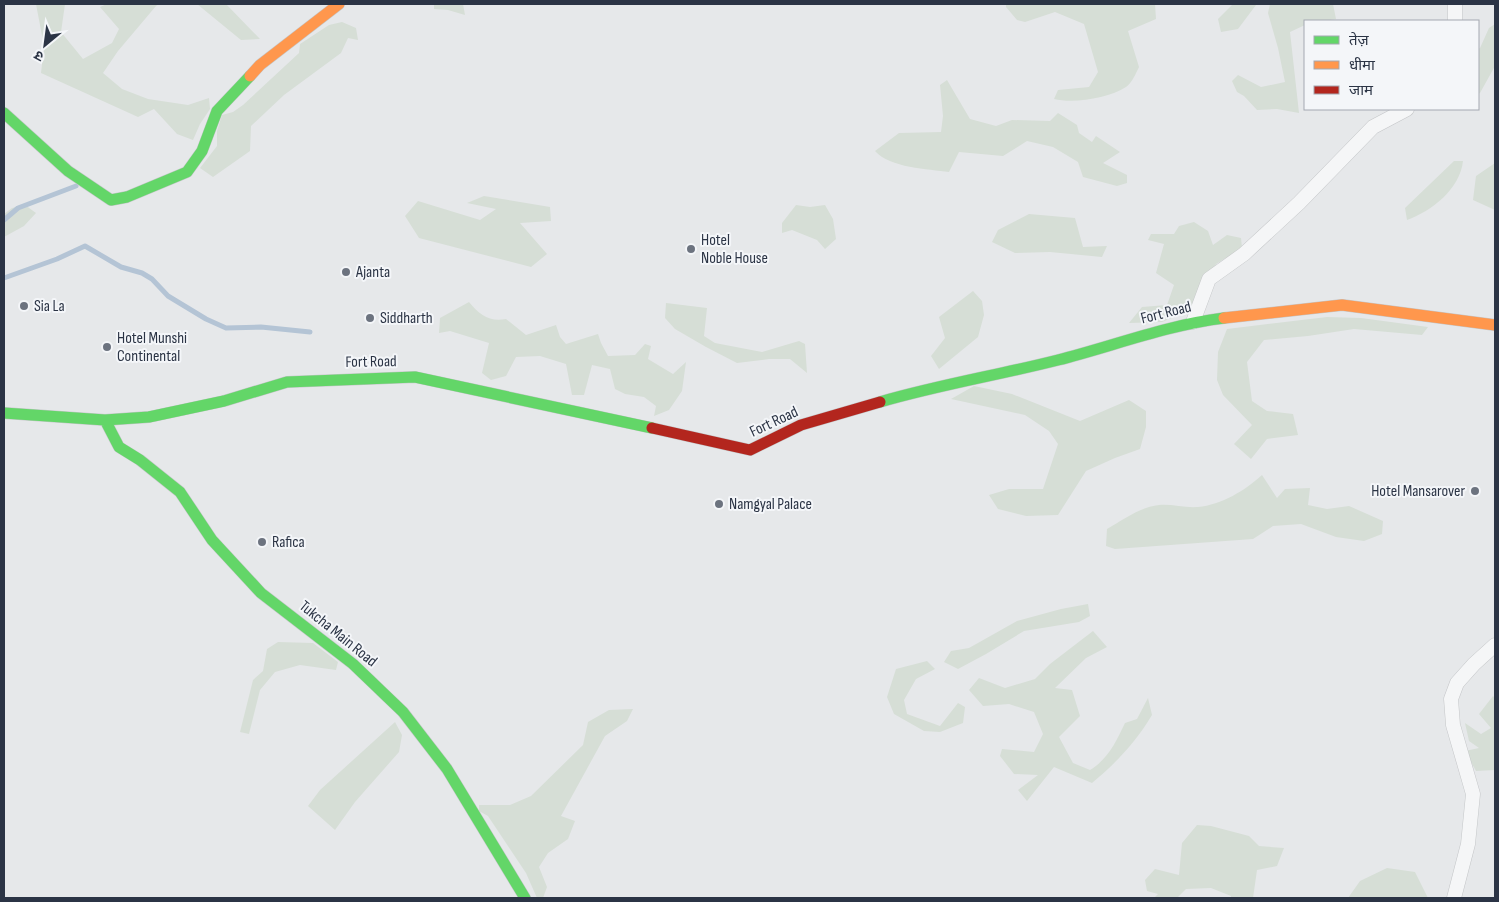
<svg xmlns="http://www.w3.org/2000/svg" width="1499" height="902" font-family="'Sofia Sans Condensed','Noto Sans Devanagari',sans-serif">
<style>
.green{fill:#d6ded6}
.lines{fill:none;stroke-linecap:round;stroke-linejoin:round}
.stream{stroke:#b4c4d5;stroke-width:5}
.street-casing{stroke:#c4c6c8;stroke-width:15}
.fast-casing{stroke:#c4c6c8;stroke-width:12}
.slow-casing{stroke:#c4c6c8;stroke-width:12}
.jam-casing{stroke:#c4c6c8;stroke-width:12}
.street{stroke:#f5f6f7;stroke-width:14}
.fast{stroke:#63d668;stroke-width:11}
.slow{stroke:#ff974d;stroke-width:11}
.jam{stroke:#b3261e;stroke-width:11}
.poi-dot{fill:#6c737f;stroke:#f4f6f9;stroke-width:2}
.labels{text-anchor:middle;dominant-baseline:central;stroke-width:4;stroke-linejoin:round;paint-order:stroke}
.poi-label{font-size:16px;fill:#2b3445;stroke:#f4f6f9;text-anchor:start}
.street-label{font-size:16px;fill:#2b3445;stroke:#f4f6f9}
</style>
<rect width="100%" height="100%" fill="#e6e8ea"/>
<path class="green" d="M 36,4 L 65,4 L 61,32 L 83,59 L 112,43 L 119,29 L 100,7 L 107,4 L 159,4 L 156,6 L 118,51 L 103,73 L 122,89 L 148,99 L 188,105 L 209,98 L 210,109 L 200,124 L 193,140 L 177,134 L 154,109 L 138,117 L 41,73 L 44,46 Z
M 197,4 L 226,4 L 260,39 L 241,40 Z
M 434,4 L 463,4 L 465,15 L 448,10 L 434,9 Z
M 1006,4 L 1155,4 L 1156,19 L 1128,31 L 1139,67 C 1136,73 1132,83 1126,87 C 1109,98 1074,104 1054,99 L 1058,90 L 1089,87 L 1098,72 L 1084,24 L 1055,12 L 1025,22 L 1017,20 L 1006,7 Z
M 1233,4 L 1260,4 L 1256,5 L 1238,29 L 1221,32 L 1218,19 Z
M 1270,4 L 1333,4 L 1336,19 L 1324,21 L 1305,21 L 1305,25 L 1290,32 L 1299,113 L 1277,109 L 1257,110 L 1244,96 L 1237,92 L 1232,81 L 1238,75 L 1261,87 L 1285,82 L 1278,48 L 1268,13 Z
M 342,22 L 356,28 L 358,40 L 348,38 L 341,53 L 284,95 L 251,126 L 250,151 L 213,177 L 200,168 L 217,146 L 217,131 L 222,115 L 233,112 L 243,105 L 299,53 L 300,44 L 329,25 Z
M 1495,24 L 1495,66 L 1480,93 L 1478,94 L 1478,49 L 1480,48 L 1489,28 Z
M 947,80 L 970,119 L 996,126 L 1012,120 L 1050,121 L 1058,113 L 1077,125 L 1079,133 L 1092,142 L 1096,136 L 1120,152 L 1103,163 L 1127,175 L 1127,183 L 1117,186 L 1083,177 L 1078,162 L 1053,147 L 1027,141 L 1003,156 L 959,152 L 949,172 C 928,169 890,168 875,151 L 899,133 L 941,132 L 943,116 L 940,85 Z
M 1454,161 L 1463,161 C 1460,189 1432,211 1407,220 L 1405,208 Z
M 1495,163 L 1495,210 L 1473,200 L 1476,176 Z
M 484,196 L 550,207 L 551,221 L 520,223 L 547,254 L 531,267 L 419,238 L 405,216 L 418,201 L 480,220 L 496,209 L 467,203 Z
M 25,205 L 36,213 L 24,226 L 4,237 L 4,214 L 12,208 Z
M 796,205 L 810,207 L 825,205 L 833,219 L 836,239 L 825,249 L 817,240 L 792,230 L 782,233 L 782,223 Z
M 1029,214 L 1075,218 L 1083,247 L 1107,246 L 1102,257 L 1050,252 L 1015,253 L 992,242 L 998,230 Z
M 1194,222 L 1208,231 L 1213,245 L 1227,235 L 1241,238 L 1242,248 L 1216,264 L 1191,310 L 1162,322 L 1129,323 L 1142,307 L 1167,305 L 1174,285 L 1156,273 L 1164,244 L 1148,240 L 1151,234 L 1174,234 L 1179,226 Z
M 973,291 L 982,301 L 984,315 L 978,337 L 939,369 L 931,356 L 945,338 L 939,317 Z
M 469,302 C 480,315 489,322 506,319 L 526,335 L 556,325 L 560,337 L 566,344 L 598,334 L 601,343 L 608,356 L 635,355 L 645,344 L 651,346 L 648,359 L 673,374 L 686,362 L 682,391 L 669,410 L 654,416 L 656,406 L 644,397 L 625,394 L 615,389 L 610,369 L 592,365 L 584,395 L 572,395 L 566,364 L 540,356 L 516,357 L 506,376 L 491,380 L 482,373 L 489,343 L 450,331 L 439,333 L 440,318 Z
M 666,303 L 707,308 L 704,336 L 715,343 L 762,352 L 799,341 L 805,344 L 807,373 L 790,359 L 769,359 L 737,363 L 706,347 L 675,329 L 665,318 Z
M 1327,317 L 1361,318 L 1428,327 L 1422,335 L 1354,329 L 1308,336 L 1264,340 L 1247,362 L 1252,401 L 1267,411 L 1293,414 L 1298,435 L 1267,439 L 1251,459 L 1234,444 L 1252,425 L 1223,395 L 1217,380 L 1218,352 L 1227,329 Z
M 974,386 L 1012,394 L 1080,421 L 1129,400 L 1146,411 L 1146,427 L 1140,449 L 1115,458 L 1086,471 L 1058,515 L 1026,516 L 998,509 L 989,495 L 1009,489 L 1043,489 L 1058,444 L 1049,431 L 1025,415 L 951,399 Z
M 1262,475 L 1277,498 L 1285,489 L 1310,488 L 1308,505 L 1327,509 L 1349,506 L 1383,521 L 1382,534 L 1364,541 L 1336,537 L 1301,524 L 1273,526 L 1253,539 L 1115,549 L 1106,546 L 1107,529 C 1123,520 1140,507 1159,505 C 1172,504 1185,508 1198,507 C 1221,505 1246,490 1262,475 Z
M 1088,604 L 1090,616 L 1079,622 L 1024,631 L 986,654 L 958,669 L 944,662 L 951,651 L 969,648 L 1017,621 L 1061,609 Z
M 1093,631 L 1107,647 L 1086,658 L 1055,688 L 1072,690 L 1080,716 L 1059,737 L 1073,763 L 1090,770 C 1108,759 1116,742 1125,723 L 1137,719 L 1148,698 L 1152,715 C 1136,742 1116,763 1092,783 L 1054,767 L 1027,801 L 1018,790 L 1038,775 L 1014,774 L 1000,756 L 1002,749 L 1034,752 L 1043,734 L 1034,712 L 1009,704 L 983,706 L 969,690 L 979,678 L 1005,688 L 1035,679 L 1050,664 Z
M 278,642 L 313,643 L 338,662 L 336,670 L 300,665 L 275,672 L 260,690 L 249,734 L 240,732 L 253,680 L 263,671 L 267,649 Z
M 927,661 L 935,669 L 916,679 L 904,700 L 907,714 L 940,726 L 958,703 L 965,707 L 963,723 L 940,732 L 924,731 L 894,714 L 887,697 L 896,669 Z
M 1493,696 L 1495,698 L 1495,770 L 1476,771 L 1465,751 L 1479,748 L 1469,741 L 1465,723 L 1481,734 L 1491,728 L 1479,714 Z
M 633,709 L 627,721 L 605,736 L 561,816 L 575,821 L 568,839 L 548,853 L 539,867 L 547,887 L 543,898 L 537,898 L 526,873 L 488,816 L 479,811 L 479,805 L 510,805 L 531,796 L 583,745 L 588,722 L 609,710 Z
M 395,722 L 402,735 L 399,752 L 355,802 L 335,830 L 308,806 L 320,790 Z
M 1197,825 L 1211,826 L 1249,836 L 1259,846 L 1284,848 L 1277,866 L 1257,870 L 1253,898 L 1231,898 L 1231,896 L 1211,888 L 1186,889 L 1177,898 L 1154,898 L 1158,894 L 1147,891 L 1145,880 L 1155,869 L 1179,875 L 1182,843 Z
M 1387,868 L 1415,872 L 1428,898 L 1348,898 L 1360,881 Z"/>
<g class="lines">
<path class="stream" d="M 4,220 L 18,208 L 76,186
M 4,278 L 57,259 L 85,246 L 121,267 L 142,273 L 152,279 L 168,296 L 206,319 L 226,328 L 261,327 L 310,332"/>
<g class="street-casing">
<path id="street" d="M 1455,21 L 1455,4
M 1193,322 L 1209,279 L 1244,254 L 1299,203 L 1373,127 L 1407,109
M 1454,898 L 1468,844 L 1473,794 L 1453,725 L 1451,699 L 1457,683 L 1474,664 L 1495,645"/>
</g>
<g class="fast-casing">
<path id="fast" d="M 4,113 L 68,171 L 111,200 L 127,197 L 187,172 L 202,151 L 217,111 L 250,76
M 880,402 C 938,385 999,375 1058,360 C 1113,346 1167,325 1224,318
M 4,413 L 105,420 L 149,417 L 224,401 L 287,382 L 415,377 L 652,428
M 105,420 L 119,447 L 140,460 L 180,492 L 212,540 L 261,593 L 353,664 L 403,712 L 447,769 L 525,898"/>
</g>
<g class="slow-casing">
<path id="slow" d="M 250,76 L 260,65 L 339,4
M 1224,318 L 1342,305 L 1495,325"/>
</g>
<g class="jam-casing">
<path id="jam" d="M 652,428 L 750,450 L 801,425 L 880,402"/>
</g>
<use href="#street" class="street"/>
<use href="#fast" class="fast"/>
<use href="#slow" class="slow"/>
<use href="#jam" class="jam"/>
</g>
<g class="poi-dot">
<circle cx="691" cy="249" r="5"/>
<circle cx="346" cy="272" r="5"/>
<circle cx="24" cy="306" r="5"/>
<circle cx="370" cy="318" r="5"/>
<circle cx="107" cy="347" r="5"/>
<circle cx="1475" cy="491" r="5"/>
<circle cx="719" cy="504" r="5"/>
<circle cx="262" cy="542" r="5"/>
</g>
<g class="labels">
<g class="poi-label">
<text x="701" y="240">Hotel<tspan x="701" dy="18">Noble House</tspan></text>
<text x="356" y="272">Ajanta</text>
<text x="34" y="306">Sia La</text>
<text x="380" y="318">Siddharth</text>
<text x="117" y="338">Hotel Munshi<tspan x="117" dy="18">Continental</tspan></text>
<text x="1465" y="491" text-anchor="end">Hotel Mansarover</text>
<text x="729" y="504">Namgyal Palace</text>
<text x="272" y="542">Rafica</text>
</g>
<g class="street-label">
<text transform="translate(1166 313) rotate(-14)">Fort Road</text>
<text transform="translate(371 362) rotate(-1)">Fort Road</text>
<text transform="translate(774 422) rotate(-25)">Fort Road</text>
<text transform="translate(338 634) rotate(39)">Tukcha Main Road</text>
</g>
</g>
<rect width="1499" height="902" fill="none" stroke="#2b3445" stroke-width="10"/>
<rect x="1304" y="20" width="175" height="90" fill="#f4f6f9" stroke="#a4a8b1"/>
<rect x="1314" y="36" width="25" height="8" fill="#63d668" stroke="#a4a8b1"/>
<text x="1349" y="45" font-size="15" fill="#2b3445">तेज़</text>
<rect x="1314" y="61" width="25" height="8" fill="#ff974d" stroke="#a4a8b1"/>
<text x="1349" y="70" font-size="15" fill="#2b3445">धीमा</text>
<rect x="1314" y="86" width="25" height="8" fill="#b3261e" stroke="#a4a8b1"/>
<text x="1349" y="95" font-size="15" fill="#2b3445">जाम</text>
<g transform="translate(45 45) rotate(209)" stroke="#f4f6f9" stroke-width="4" paint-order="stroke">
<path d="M0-4L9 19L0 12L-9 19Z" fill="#2b3445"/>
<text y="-8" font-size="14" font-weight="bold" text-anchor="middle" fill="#2b3445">उ</text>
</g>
</svg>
